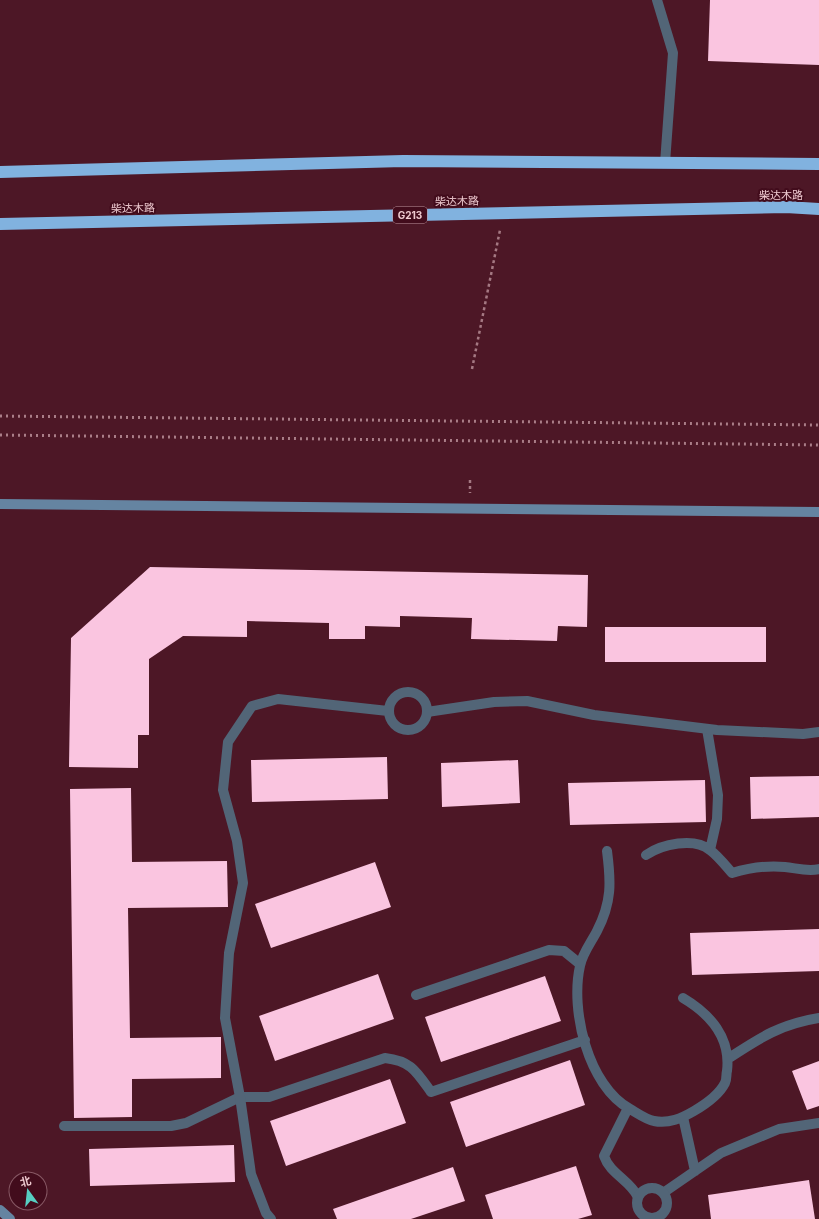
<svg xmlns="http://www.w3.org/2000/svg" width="819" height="1219" font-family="Inter,'Noto Sans SC',sans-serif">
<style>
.building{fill:#fac5e0}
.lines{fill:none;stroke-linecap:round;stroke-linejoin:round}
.path{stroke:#a57983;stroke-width:2.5;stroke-dasharray:3 3;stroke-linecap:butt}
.lane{stroke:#526577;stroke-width:10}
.street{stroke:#526577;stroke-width:10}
.secondary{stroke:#6584a1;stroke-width:10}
.highway{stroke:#81b2df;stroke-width:12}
.rail{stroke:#aa7e88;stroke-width:3;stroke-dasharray:2 4;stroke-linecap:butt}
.labels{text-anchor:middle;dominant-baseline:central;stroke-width:4;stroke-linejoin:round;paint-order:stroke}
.shield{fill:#420c1c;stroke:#bb929b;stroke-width:1}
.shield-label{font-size:10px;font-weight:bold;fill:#efcbd1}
.street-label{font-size:11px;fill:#efcbd1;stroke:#420c1c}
</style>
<rect width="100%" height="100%" fill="#4d1726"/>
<path class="building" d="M 710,0 L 819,0 L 819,65 L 708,61 Z
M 150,567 L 588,575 L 587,627 L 558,626 L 557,641 L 471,639 L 472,618 L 400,616 L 400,627 L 365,626 L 365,639 L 329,639 L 329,623 L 247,621 L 247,637 L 183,636 L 149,659 L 149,735 L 138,735 L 138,768 L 69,767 L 71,638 Z
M 605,627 L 766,627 L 766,662 L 605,662 Z
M 387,757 L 388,799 L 252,802 L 251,760 Z
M 518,760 L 520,803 L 442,807 L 441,763 Z
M 819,776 L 819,817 L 751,819 L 750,777 Z
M 705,780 L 706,822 L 570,825 L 568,783 Z
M 131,788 L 132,862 L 227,861 L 228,907 L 128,908 L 130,1038 L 221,1037 L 221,1078 L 132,1079 L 132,1117 L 74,1118 L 70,789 Z
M 375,862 L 391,907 L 271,948 L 255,904 Z
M 819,929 L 819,971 L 692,975 L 690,933 Z
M 378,974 L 394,1019 L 275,1061 L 259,1016 Z
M 545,976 L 561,1021 L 441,1062 L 425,1017 Z
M 570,1060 L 585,1105 L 466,1147 L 450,1102 Z
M 819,1061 L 819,1106 L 807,1110 L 792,1071 Z
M 390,1079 L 406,1123 L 286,1166 L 270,1121 Z
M 234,1145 L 235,1182 L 90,1186 L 89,1149 Z
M 576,1166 L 592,1215 L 578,1219 L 493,1219 L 485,1195 Z
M 453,1167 L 465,1201 L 411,1219 L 337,1219 L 333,1209 Z
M 809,1180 L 815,1219 L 711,1219 L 708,1195 Z"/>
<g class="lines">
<path class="path" d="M 472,369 L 500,230
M 470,480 L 470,493"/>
<path class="lane" d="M 707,729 L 718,795 L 717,819 L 710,850
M 607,851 C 611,882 612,902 597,931 C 592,941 582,954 580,966 C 570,1010 588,1086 630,1109 C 637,1113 647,1120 654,1121 C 669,1124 682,1118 694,1111 C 706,1104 719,1095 725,1083 C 727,1079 726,1074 727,1071 C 731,1038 710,1014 683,998
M 646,855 C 662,844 694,837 710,850 C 718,856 725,865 732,873 C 749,868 767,865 785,867 C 796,868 808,872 819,869
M 416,995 L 549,950 L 564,951 L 580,964
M 729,1058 C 761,1037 781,1024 819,1018
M 628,1108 L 604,1156 C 610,1174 630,1180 638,1197
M 683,1117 L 695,1171
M 64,1126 L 171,1126 L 186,1123 L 240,1097 L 269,1097 L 385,1058 C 411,1061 416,1071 431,1092 L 585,1040
M 663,1193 L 721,1153 L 779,1129 L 819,1123"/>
<path class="street" d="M 657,0 L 673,53 L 665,163
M389 711a19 19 0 1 1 38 0a19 19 0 1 1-38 0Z
M 427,712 L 494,702 L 527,701 L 594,715 L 717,730 L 803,734 L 819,732
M637 1203a15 15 0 1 1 30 0a15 15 0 1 1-30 0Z
M 271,1219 L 266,1213 L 251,1174 L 240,1097 L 225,1018 L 229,953 L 243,883 L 237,841 L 223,790 L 228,742 L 252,706 L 278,699 L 388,711"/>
<path class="secondary" d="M 0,504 L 819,512
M 0,1210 L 10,1219"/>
<path class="highway" d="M 0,172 L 403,161 L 819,164
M 0,224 L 786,207 L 819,209"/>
<path class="rail" d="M 0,416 L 819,425
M 0,435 L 819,445"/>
</g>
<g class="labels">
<rect class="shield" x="393" y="207" width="34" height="16" rx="3"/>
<g class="shield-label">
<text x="410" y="215">G213</text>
</g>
<g class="street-label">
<text x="781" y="195">柴达木路</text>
<text transform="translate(457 201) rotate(-1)">柴达木路</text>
<text transform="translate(133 208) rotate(-1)">柴达木路</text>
</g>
</g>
<g transform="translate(28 1191) rotate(345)"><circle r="19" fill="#420c1c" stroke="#875864"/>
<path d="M0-3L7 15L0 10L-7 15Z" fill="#57cec2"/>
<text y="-6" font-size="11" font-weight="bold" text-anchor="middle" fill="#efcbd1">北</text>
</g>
</svg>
